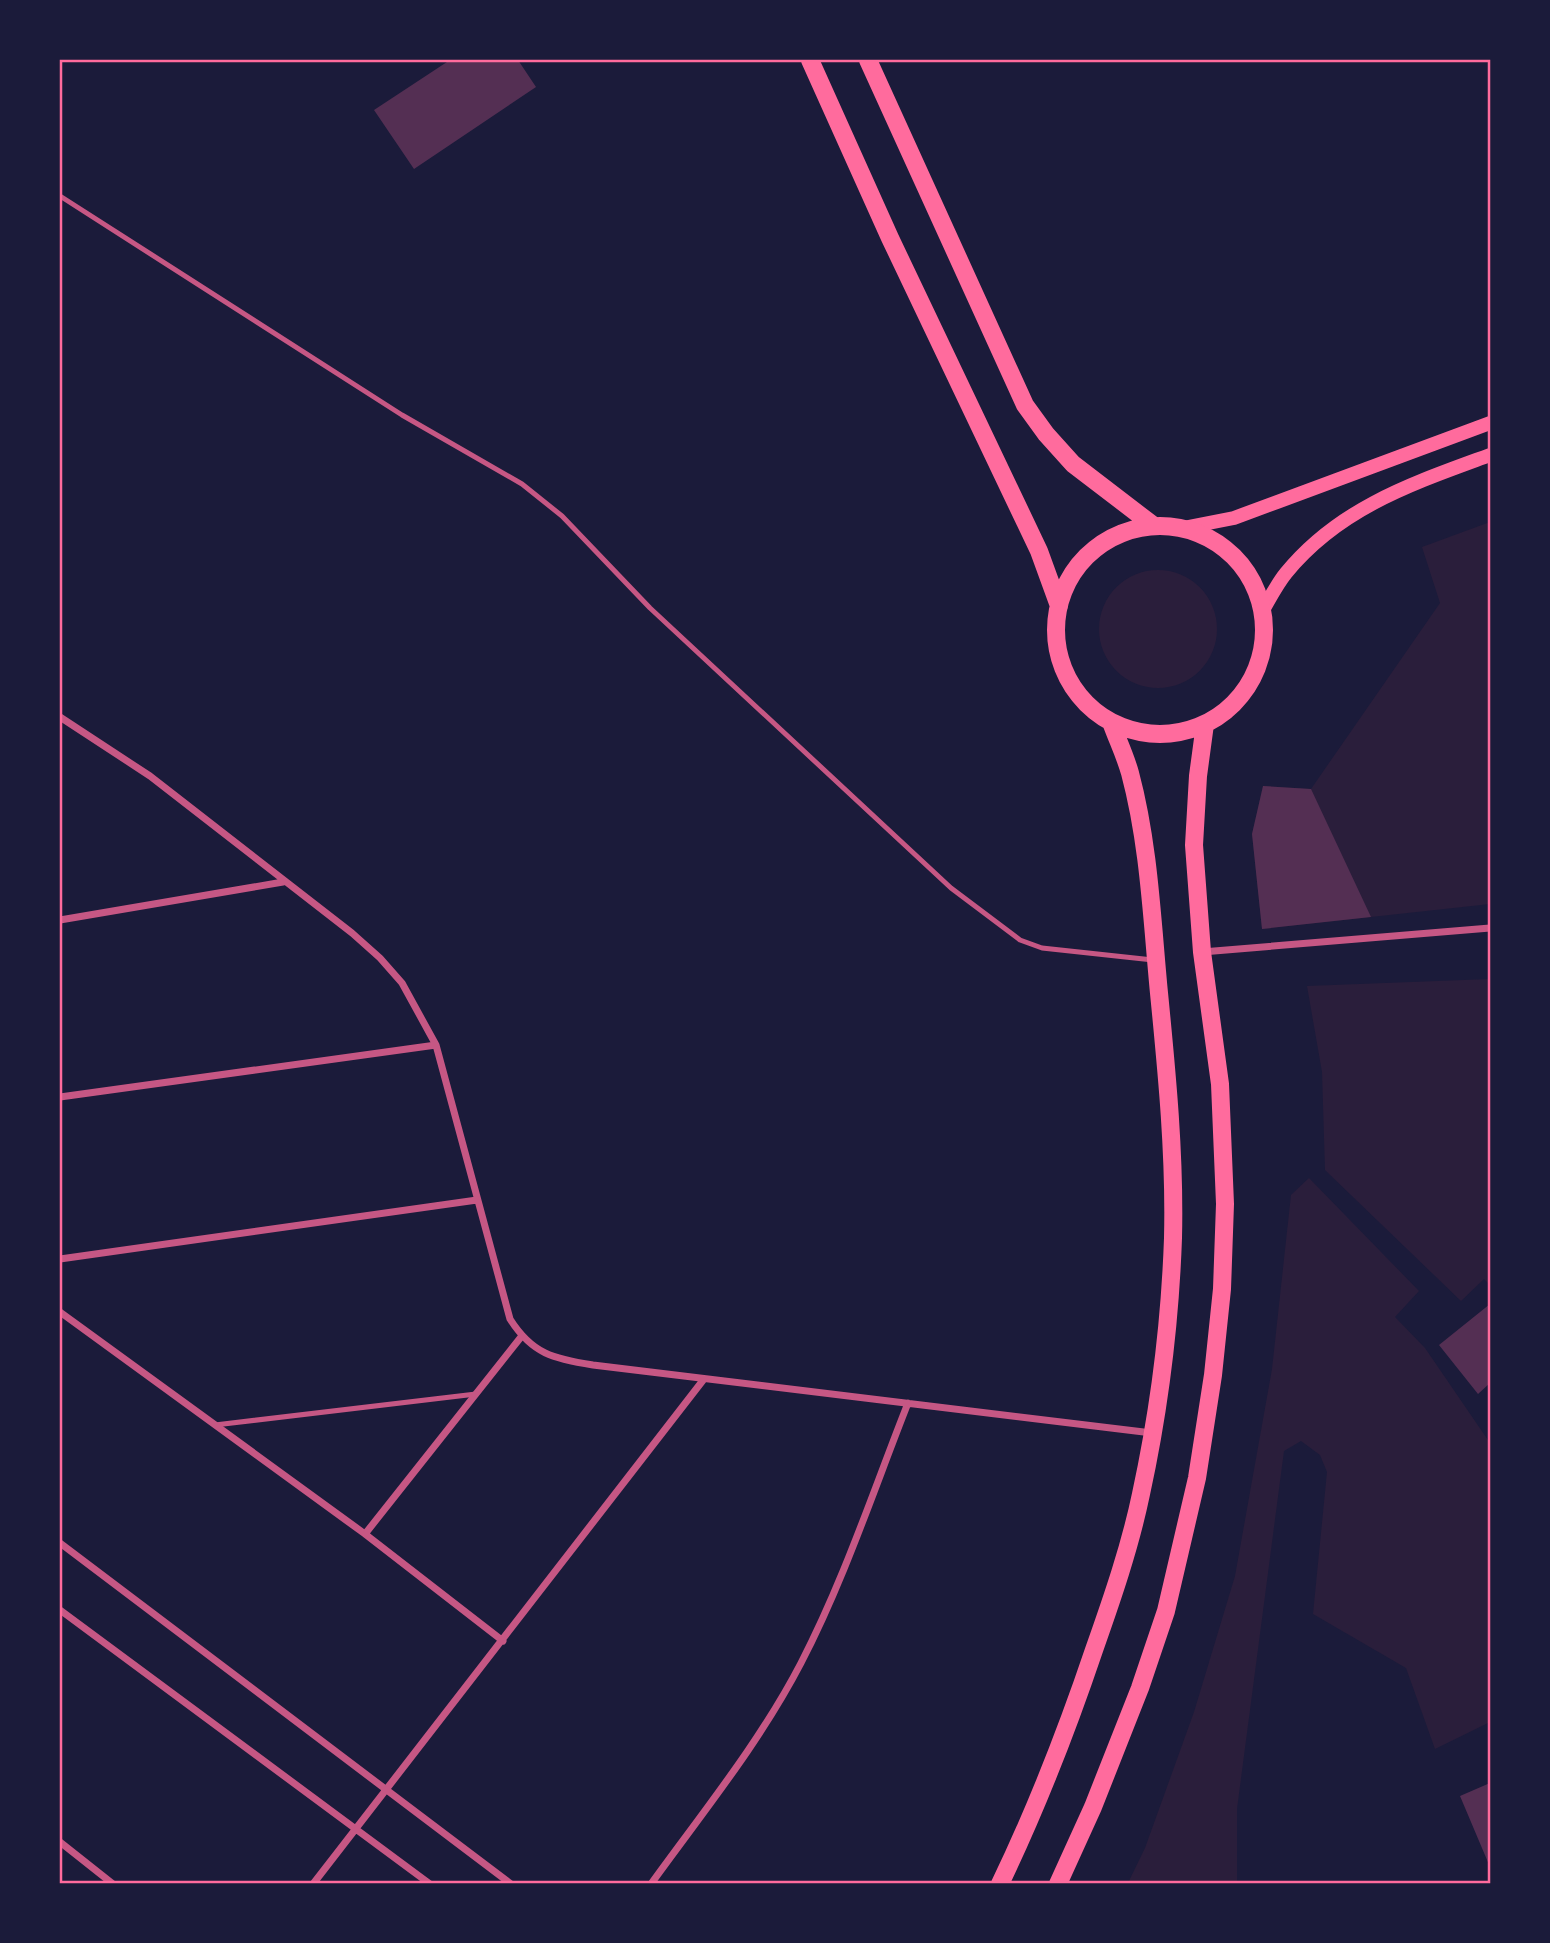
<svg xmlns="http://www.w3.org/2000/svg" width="1550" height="1943" font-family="'Crimson Pro',serif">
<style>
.green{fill:#2a1e3b}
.building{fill:#542f53}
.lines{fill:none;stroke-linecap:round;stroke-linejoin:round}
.service{stroke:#c65784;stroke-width:5}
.minor{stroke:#c65784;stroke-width:7}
.secondary{stroke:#ff6b9d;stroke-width:14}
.primary{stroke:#ff6b9d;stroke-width:18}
.neatline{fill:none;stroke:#ff6b9d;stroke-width:2.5}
</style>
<rect width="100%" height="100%" fill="#1b1b3a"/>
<path class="green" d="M 1490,522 L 1490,904 L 1262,929 L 1252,834 L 1263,786 L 1311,789 L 1440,603 L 1422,547 Z
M1099 629a59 59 0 1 1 118 0a59 59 0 1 1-118 0Z
M 1490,979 L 1490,1285 L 1484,1279 L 1461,1301 L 1325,1170 L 1322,1072 L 1307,986 Z
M 1309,1178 L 1419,1291 L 1395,1317 L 1425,1348 L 1490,1443 L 1490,1722 L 1435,1749 L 1406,1668 L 1313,1614 L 1327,1472 L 1320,1455 L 1301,1441 L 1284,1451 L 1237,1809 L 1237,1883 L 1128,1883 L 1145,1848 L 1194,1712 L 1235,1576 L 1272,1369 L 1291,1195 Z"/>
<path class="building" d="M 450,60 L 518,60 L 536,87 L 414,169 L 374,110 Z
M 1263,786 L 1311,789 L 1371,917 L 1262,929 L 1252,834 Z
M 1490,1304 L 1490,1383 L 1478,1394 L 1439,1345 Z
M 1490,1783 L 1490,1867 L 1460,1796 Z"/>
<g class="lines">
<path class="service" d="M 60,196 L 402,415 L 522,484 L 562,516 L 650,608 L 951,888 L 1020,940 L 1042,948 L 1153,960
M 215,1425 L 476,1394"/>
<path class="minor" d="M 60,717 L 150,776 L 352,933 L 380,958 L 402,983 L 436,1045 L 510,1319 C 532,1354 554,1359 593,1365 L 1152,1433
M 60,920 L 283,882
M 1202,952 L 1490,928
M 60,1097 L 436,1045
M 60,1259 L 477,1200
M 60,1312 L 365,1534 L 503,1641
M 365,1534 L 521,1337
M 60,1543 L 511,1884
M 60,1610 L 430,1884
M 60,1842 L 113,1884
M 313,1884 L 704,1379
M 651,1884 C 703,1812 760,1742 801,1663 C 844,1580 874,1489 908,1403"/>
<path class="secondary" d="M 1183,528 L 1234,518 L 1490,423
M 1263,610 C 1270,598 1277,584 1286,573 C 1340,507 1414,483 1490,455"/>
<path class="primary" d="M 810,60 L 890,238 L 1039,551 L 1059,606
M 868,60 L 1025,405 L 1046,434 L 1073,464 L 1154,526
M1056 630a104 104 0 1 1 208 0a104 104 0 1 1-208 0Z
M 1000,1884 C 1037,1807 1067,1730 1094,1650 C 1112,1599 1130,1547 1141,1494 C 1159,1411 1170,1324 1173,1238 C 1175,1156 1167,1074 1159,993 C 1152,920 1149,844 1130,773 C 1125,755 1117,739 1111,722
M 1058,1884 L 1093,1807 L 1140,1688 L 1166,1611 L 1197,1478 L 1213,1375 L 1222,1289 L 1225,1204 L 1220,1084 L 1202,952 L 1194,845 L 1198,776 L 1205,724"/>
</g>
<rect width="1550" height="1943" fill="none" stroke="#1b1b3a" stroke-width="122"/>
<rect x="61" y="61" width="1428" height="1821" class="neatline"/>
</svg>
